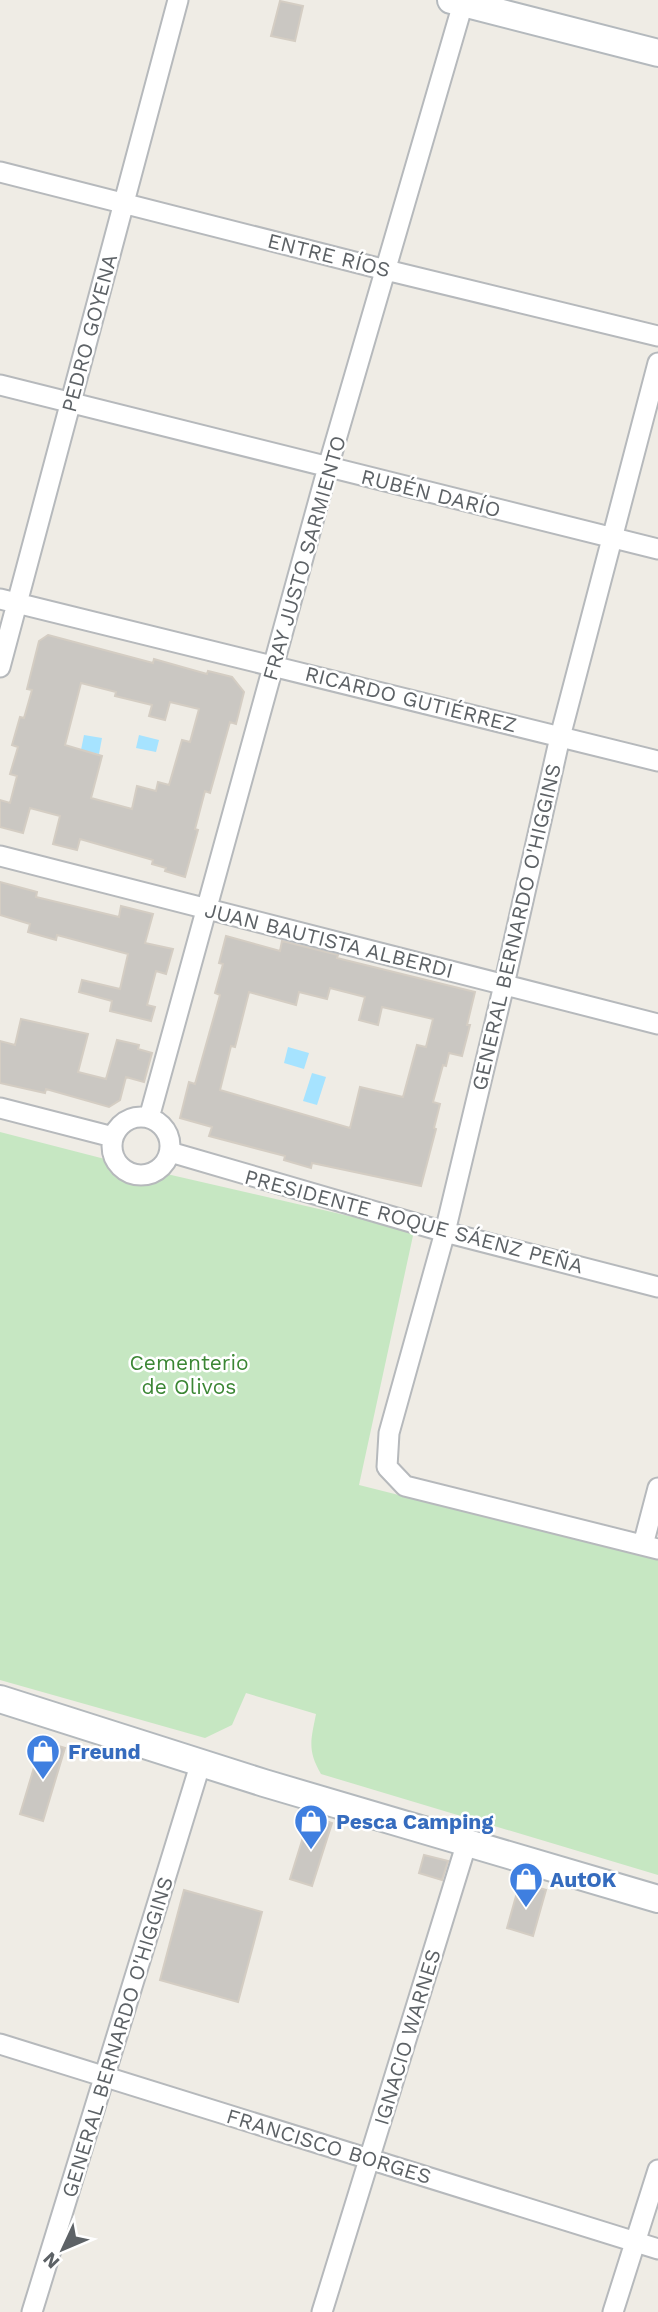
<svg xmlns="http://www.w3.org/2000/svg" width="658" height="2312" font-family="'Work Sans',sans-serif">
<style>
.green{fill:#c6e7c2}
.water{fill:#a6e3ff}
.building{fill:#cac7c2;stroke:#d4cdc3;stroke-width:2;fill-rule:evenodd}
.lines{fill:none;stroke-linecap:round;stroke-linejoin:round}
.street-casing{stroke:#b6b9bc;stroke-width:23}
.secondary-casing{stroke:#b4b9bd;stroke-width:30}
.street{stroke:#fff;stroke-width:19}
.secondary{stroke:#fff;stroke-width:26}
.labels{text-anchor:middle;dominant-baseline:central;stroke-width:5;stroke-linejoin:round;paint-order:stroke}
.street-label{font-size:21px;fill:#5d6266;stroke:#fff}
.park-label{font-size:21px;fill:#3b8634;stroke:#fff}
.shop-label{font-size:21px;font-weight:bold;fill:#366cbe;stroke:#fff;text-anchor:start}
</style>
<rect width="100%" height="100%" fill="#efece5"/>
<path class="green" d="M 0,1132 L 132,1166 L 414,1231 L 359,1485 L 658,1560 L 658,1875 L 321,1774 C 307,1750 311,1740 316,1714 L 246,1693 L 232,1725 L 205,1738 L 0,1680 Z"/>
<path class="water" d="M 84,735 L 102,738 L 99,754 L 81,750 Z
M 139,735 L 159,740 L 156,752 L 136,748 Z
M 288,1047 L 309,1053 L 304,1069 L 284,1063 Z
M 312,1073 L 326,1077 L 317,1105 L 303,1101 Z"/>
<path class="building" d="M 280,1 L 303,6 L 295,41 L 271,36 Z
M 48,635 L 153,663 L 154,659 L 207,674 L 208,671 L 232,677 L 244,692 L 236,724 L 230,722 L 210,793 L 205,791 L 195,829 L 198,830 L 185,877 L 165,871 L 166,868 L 152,864 L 153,860 L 80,839 L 77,850 L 53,844 L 60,816 L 30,808 L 23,833 L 0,827 L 0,800 L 10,803 L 17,776 L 10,774 L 18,747 L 12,745 L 20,717 L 24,718 L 32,690 L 27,689 L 39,641 ZM 81,683 L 116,692 L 115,696 L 152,705 L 149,716 L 165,720 L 170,702 L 199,709 L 190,742 L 182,740 L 169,785 L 158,782 L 156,791 L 137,786 L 132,809 L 91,798 L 102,756 L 65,745 Z
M 0,882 L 37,892 L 36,897 L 119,917 L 121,906 L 153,914 L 145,943 L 173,949 L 166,974 L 156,971 L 147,1005 L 155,1007 L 151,1021 L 110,1011 L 112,1001 L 79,992 L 82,980 L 120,989 L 128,954 L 57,935 L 56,940 L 28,932 L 30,924 L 0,915 Z
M 226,936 L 280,951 L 282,941 L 338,955 L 337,958 L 475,992 L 467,1025 L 470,1025 L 462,1056 L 449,1053 L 446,1066 L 443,1065 L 433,1102 L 440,1104 L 434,1128 L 436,1129 L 421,1186 L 312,1163 L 311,1168 L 284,1160 L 285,1156 L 209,1136 L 212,1127 L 180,1118 L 189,1082 L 195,1084 L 220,995 L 215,993 L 223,964 L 219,963 ZM 330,988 L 365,997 L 359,1020 L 378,1025 L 382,1007 L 433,1019 L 426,1047 L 417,1045 L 403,1097 L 360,1087 L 350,1128 L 220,1090 L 231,1046 L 235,1047 L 249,992 L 296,1005 L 299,992 L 327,999 Z
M 21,1019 L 88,1034 L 78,1072 L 106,1079 L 117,1040 L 139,1045 L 138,1049 L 152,1053 L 144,1082 L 126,1077 L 120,1100 L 109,1107 L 46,1089 L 45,1093 L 0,1083 L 0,1041 L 15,1045 Z
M 42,1741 L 65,1748 L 43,1821 L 20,1814 Z
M 310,1815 L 332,1823 L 312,1886 L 290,1879 Z
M 424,1855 L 448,1861 L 442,1880 L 419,1873 Z
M 520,1882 L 546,1890 L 533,1936 L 507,1928 Z
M 184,1890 L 262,1912 L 238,2002 L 160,1980 Z"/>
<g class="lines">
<g class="street-casing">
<path id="street" d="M 0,172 L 386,270 L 658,336
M 658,363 L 560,737 L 504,985 L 445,1232 L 389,1433 L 387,1467 L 405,1486 L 658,1549
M 0,385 L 658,549
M 0,599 L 658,761
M 0,667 L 178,0
M 0,856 L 658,1024
M 0,1108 L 113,1137
M112 1146a29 29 0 1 1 58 0a29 29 0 1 1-58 0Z
M 149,1118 L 328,467 L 464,0
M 170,1152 L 445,1232 L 658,1287
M 643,1545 L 658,1488
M 0,2044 L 658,2249
M 32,2312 L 201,1762
M 322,2312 L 467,1842
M 613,2312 L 658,2170"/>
</g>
<g class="secondary-casing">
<path id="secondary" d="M 451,0 L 658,53
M 0,1699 L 264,1783 L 658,1899"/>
</g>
<use href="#street" class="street"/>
<use href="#secondary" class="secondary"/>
</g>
<defs>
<g id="shop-pin" transform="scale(1.75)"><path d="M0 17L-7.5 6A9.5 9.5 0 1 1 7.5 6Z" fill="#3f7fe0" stroke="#fff"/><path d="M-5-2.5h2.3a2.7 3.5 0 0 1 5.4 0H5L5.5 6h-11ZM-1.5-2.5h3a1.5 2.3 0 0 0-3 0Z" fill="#fff"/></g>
</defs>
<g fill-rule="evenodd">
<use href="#shop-pin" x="43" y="1751"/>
<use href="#shop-pin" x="311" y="1821"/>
<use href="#shop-pin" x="526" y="1879"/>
</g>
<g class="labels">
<g class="street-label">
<text transform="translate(329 255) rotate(14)">ENTRE RÍOS</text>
<text transform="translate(89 333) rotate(-75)">PEDRO GOYENA</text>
<text transform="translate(431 493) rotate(14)">RUBÉN DARÍO</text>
<text transform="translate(304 558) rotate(-74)">FRAY JUSTO SARMIENTO</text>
<text transform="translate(411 699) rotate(14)">RICARDO GUTIÉRREZ</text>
<text transform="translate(516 927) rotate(-77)">GENERAL BERNARDO O'HIGGINS</text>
<text transform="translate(329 940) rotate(14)">JUAN BAUTISTA ALBERDI</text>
<text transform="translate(414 1221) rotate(15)">PRESIDENTE ROQUE SÁENZ PEÑA</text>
<text transform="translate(117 2037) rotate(-73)">GENERAL BERNARDO O'HIGGINS</text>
<text transform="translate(407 2037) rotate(-73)">IGNACIO WARNES</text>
<text transform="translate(329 2146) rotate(17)">FRANCISCO BORGES</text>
</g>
<g class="park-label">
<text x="189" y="1362">Cementerio<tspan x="189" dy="24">de Olivos</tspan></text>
</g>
<g class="shop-label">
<text x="68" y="1751">Freund</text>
<text x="336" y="1821">Pesca Camping</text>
<text x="550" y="1879">AutOK</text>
</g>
</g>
<g transform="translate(63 2249) rotate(226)" stroke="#ffffff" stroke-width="5" paint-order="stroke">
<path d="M0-5L12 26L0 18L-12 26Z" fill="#5d6266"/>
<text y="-10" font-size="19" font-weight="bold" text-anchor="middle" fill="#5d6266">N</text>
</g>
</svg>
